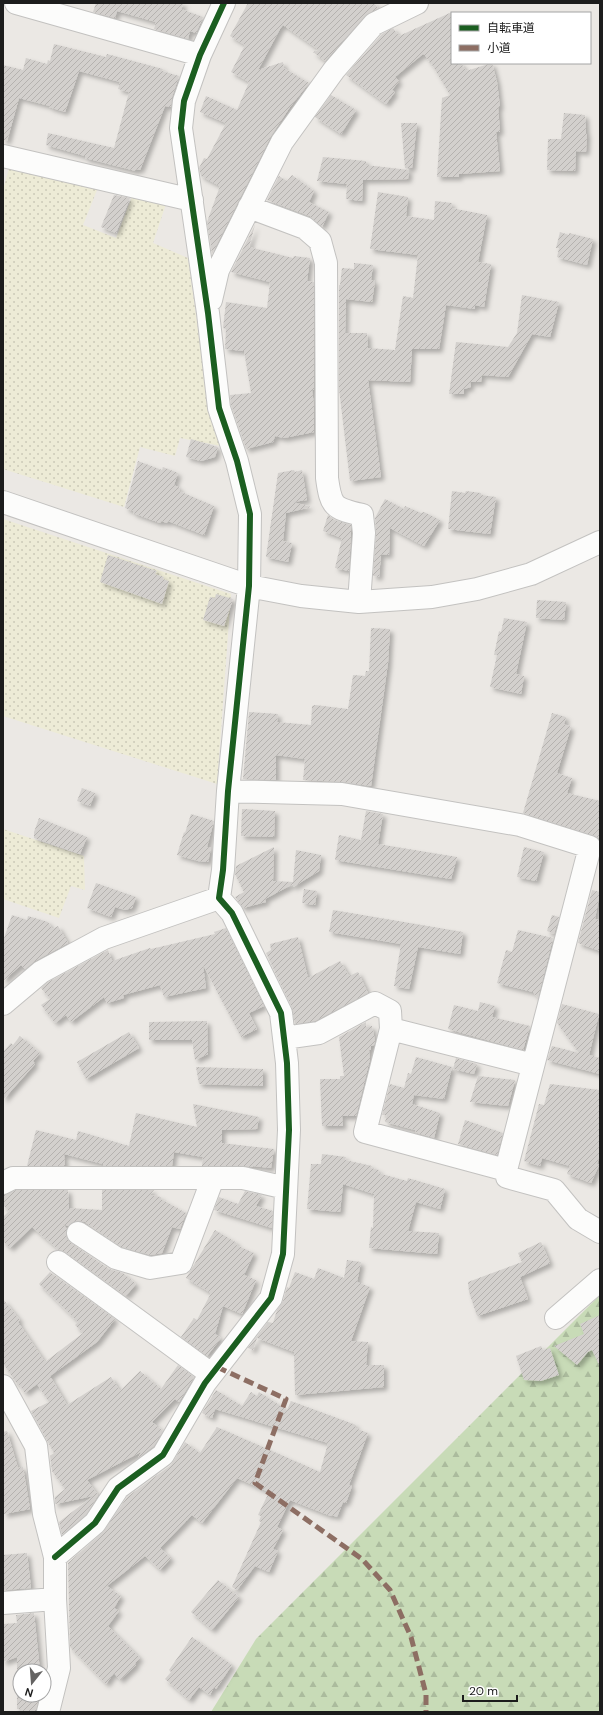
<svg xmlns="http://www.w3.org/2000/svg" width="603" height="1715" font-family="'DM Sans','Noto Sans JP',sans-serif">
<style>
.farmland{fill:url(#farmland-dots)}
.forest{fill:url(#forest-firs)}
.building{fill:url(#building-hatch);filter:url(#shadow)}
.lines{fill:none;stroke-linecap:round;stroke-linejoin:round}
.minor-casing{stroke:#c3c2c0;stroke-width:24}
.minor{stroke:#fcfcfb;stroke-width:22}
.quiet{stroke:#8d6e63;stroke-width:5;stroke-dasharray:10 5;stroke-linecap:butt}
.cycleway-casing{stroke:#fff;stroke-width:8}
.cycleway{stroke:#1b5e20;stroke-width:6}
</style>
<defs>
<pattern id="farmland-dots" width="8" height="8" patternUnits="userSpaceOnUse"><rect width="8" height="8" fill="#edebd6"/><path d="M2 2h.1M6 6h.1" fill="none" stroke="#cbc9b7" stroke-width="1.8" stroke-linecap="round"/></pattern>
<pattern id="forest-firs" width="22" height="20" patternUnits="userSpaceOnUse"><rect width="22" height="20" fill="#c8dbb7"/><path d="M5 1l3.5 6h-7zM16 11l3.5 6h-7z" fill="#abbb9d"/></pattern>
<pattern id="building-hatch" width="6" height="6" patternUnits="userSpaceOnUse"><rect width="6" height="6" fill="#d3d0cd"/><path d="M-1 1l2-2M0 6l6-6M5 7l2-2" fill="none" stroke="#b5b2af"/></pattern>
<filter id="shadow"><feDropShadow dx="3.5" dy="3.5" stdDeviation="2" flood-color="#0004"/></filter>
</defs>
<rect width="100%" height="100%" fill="#ebe8e4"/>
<path class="farmland" d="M 11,161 L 99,185 L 83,225 L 116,238 L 133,194 L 166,204 L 153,243 L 188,258 L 210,415 L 214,430 L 221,446 L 180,438 L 175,456 L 140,447 L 124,507 L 3,469 L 3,190 Z
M 3,519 L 231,594 L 217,784 L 3,716 Z
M 3,829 L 84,856 L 85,890 L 71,886 L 59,918 L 3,899 Z"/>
<path class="forest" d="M 600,1295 L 600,1712 L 211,1712 L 256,1639 Z"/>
<path class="building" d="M 96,3 L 184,3 L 181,9 L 203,17 L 196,33 L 190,31 L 188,39 L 154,29 L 156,22 L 117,11 L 115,18 L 93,12 Z
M 248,3 L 374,3 L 378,8 L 365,16 L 325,61 L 313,52 L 319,50 L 283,25 L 280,29 L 258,70 L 283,62 L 284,68 L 309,83 L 290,107 L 271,136 L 212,254 L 207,222 L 220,186 L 201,176 L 199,168 L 204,158 L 207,159 L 226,123 L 200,112 L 206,96 L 237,110 L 249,82 L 231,72 L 245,45 L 230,36 Z
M 452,12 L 452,63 L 461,63 L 466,71 L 492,63 L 497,82 L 500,107 L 498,107 L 500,132 L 496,132 L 500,171 L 459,174 L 459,177 L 437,177 L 442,98 L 450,95 L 431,63 L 430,63 L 425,55 L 423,54 L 395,77 L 399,81 L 392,90 L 395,92 L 386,104 L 346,75 L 382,34 L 393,28 L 399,36 Z
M 54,44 L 106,57 L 107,54 L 163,69 L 162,71 L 179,76 L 172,97 L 171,107 L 165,106 L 140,170 L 136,169 L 136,171 L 85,158 L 85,156 L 46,145 L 48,133 L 114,148 L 129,92 L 118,89 L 120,82 L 79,71 L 65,112 L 49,107 L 50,106 L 19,98 L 7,141 L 3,140 L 3,65 L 23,70 L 26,58 L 47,64 L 48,60 L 50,61 Z
M 331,95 L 356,110 L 341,134 L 315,117 Z
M 564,113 L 585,115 L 586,133 L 587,133 L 586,152 L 576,151 L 575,171 L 547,170 L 548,139 L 561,139 Z
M 401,123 L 417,123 L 412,168 L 405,168 Z
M 323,157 L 366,161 L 366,165 L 409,170 L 408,179 L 363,180 L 362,201 L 346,199 L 347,184 L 317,181 Z
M 292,175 L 314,191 L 309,202 L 329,212 L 322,227 L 310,216 L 267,200 L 279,176 L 287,181 Z
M 378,192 L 408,197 L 406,216 L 434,220 L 435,201 L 452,203 L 451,208 L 487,215 L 478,262 L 491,264 L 484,307 L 475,305 L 475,309 L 446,305 L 439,349 L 412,349 L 410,382 L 368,380 L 381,477 L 350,481 L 339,389 L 339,285 L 340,285 L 342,268 L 354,269 L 354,263 L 373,265 L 371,280 L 375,281 L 372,302 L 346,299 L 345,333 L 367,333 L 368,348 L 395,350 L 403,296 L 413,298 L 418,255 L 370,249 Z
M 114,195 L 130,198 L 116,233 L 101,227 Z
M 255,225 L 249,247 L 293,258 L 294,256 L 310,258 L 307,281 L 314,282 L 314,390 L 312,390 L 314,405 L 314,432 L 284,438 L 275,436 L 273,442 L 246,449 L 231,405 L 230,395 L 251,393 L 244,351 L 225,349 L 226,329 L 223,328 L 226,302 L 267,308 L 270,282 L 231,272 Z
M 560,232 L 569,235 L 569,233 L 593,239 L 587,265 L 557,257 L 559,248 L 556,248 Z
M 522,295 L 559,302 L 550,337 L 532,334 L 508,377 L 482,375 L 481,382 L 470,382 L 471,387 L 464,389 L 464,394 L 449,394 L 456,342 L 508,347 L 517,333 Z
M 191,439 L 218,447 L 215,457 L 201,461 L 186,457 Z
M 138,461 L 162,470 L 163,467 L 178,473 L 174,485 L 180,488 L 179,491 L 214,506 L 204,535 L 168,521 L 167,523 L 161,521 L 160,523 L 133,513 L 133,511 L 125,508 Z
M 294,470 L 295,472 L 302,470 L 307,500 L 293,502 L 311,507 L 286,513 L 283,541 L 292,543 L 288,562 L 266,557 L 278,473 Z
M 452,491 L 465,493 L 466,491 L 481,493 L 481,495 L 496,497 L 490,534 L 448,529 Z
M 385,499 L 404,509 L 405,506 L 421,513 L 424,512 L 440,520 L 424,546 L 390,528 L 389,555 L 381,554 L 379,577 L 373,576 L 376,534 L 375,518 Z
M 328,515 L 335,520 L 351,525 L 351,533 L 349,571 L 335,568 L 342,538 L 323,531 Z
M 108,555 L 157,571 L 155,574 L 164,577 L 163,579 L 169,581 L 162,604 L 100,582 Z
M 216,594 L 233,599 L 224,626 L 203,620 L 210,597 L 215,598 Z
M 537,600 L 566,602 L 564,620 L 536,618 Z
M 504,618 L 527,622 L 516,674 L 524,676 L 521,694 L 490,687 L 497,655 L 494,655 L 499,631 L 501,632 Z
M 371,628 L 390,629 L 388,663 L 371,786 L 342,782 L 303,780 L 305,759 L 276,755 L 276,780 L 243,779 L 249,712 L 278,714 L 277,722 L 311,725 L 312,706 L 315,705 L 348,709 L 353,675 L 365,676 L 366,671 L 369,671 Z
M 552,713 L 566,717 L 564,724 L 571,727 L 557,773 L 572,778 L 567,793 L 600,801 L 600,838 L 523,813 Z
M 82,788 L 95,793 L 90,806 L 77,801 Z
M 242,809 L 275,811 L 274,837 L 241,836 Z
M 366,811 L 383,814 L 378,844 L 457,857 L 451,879 L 335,860 L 339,835 L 361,840 Z
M 191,814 L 214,821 L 207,847 L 211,848 L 208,862 L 198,861 L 177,855 L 184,832 L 185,833 Z
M 39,818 L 87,837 L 80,854 L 34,838 L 34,832 Z
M 274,847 L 273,881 L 293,882 L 296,850 L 321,855 L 319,871 L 293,887 L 293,884 L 265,899 L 266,902 L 243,908 L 235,897 L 244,892 L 235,874 L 236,866 Z
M 524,847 L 544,852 L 536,881 L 517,877 Z
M 96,883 L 136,897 L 132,908 L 125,910 L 115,907 L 111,917 L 87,908 Z
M 304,889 L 317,891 L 315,905 L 302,903 Z
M 592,890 L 600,892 L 595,919 L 600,920 L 600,951 L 578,943 Z
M 333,910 L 463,932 L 460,954 L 418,947 L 409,989 L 394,986 L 401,944 L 329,932 Z
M 12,915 L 27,920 L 28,916 L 48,922 L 52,929 L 58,926 L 68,943 L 35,961 L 25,969 L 21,965 L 3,981 L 3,941 Z
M 552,915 L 559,917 L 554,934 L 547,931 Z
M 226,928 L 264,1006 L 249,1013 L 257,1029 L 241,1037 L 203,965 L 206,988 L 164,997 L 160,985 L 123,995 L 124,998 L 107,1003 L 104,997 L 71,1022 L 66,1015 L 55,1023 L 41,1005 L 50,999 L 41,988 L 48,982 L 108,950 L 112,961 L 150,948 L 151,949 L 215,934 L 214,932 Z
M 518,930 L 553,938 L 538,998 L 533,992 L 497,983 L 506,950 L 512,952 Z
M 298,937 L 308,978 L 340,961 L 349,976 L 358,972 L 368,993 L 315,1021 L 295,1024 L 292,1008 L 266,953 L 271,950 L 270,944 Z
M 480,1002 L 495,1006 L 492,1017 L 530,1026 L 523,1050 L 448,1029 L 454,1005 L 478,1011 Z
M 562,1004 L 599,1014 L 589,1055 L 600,1058 L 600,1074 L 547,1060 L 552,1046 L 579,1053 L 557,1023 Z
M 207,1021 L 208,1054 L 195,1060 L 192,1040 L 149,1040 L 149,1022 Z
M 366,1022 L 366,1027 L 372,1026 L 375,1041 L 374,1045 L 371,1046 L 371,1050 L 369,1050 L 370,1059 L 356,1116 L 342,1116 L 343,1126 L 322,1126 L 320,1079 L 340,1079 L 340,1076 L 344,1076 L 339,1037 Z
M 129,1032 L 139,1048 L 86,1079 L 77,1062 Z
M 20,1036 L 40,1053 L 33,1061 L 35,1064 L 3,1100 L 3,1052 L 11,1043 L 13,1045 Z
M 416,1057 L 452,1067 L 444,1099 L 414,1095 L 412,1104 L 440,1113 L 434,1138 L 415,1132 L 415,1130 L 385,1122 L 387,1115 L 382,1115 L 390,1084 L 404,1088 L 408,1073 L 411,1074 Z
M 456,1058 L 477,1064 L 474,1074 L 453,1069 Z
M 196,1067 L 263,1069 L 263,1086 L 199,1084 Z
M 478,1076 L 515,1080 L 508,1106 L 470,1102 Z
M 550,1084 L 600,1090 L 600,1154 L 597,1164 L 599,1165 L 591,1183 L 567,1174 L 570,1166 L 542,1158 L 540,1166 L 524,1161 L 539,1104 L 544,1105 Z
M 193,1104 L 259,1117 L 257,1129 L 222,1130 L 222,1143 L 274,1149 L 271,1168 L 253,1166 L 253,1167 L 243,1166 L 202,1166 L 203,1157 L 174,1152 L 172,1166 L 103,1166 L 103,1164 L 64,1154 L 65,1166 L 27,1166 L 36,1130 L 76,1140 L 78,1131 L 129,1146 L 136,1113 L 197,1127 Z
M 465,1120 L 503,1133 L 497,1155 L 458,1144 Z
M 322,1154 L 346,1157 L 345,1160 L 372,1166 L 371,1168 L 379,1170 L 378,1173 L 407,1181 L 408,1178 L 445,1189 L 440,1209 L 416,1202 L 408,1231 L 439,1233 L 437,1254 L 369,1248 L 371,1227 L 373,1228 L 374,1194 L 343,1184 L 340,1212 L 307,1209 L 311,1164 L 321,1164 Z
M 16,1190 L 68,1190 L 69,1208 L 102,1210 L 102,1190 L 154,1190 L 150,1195 L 161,1197 L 161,1199 L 186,1213 L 180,1229 L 172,1227 L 162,1253 L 151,1255 L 121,1247 L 85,1222 L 79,1221 L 73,1222 L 68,1226 L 63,1224 L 67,1229 L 67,1238 L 71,1243 L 109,1269 L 123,1273 L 136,1284 L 126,1296 L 65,1252 L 59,1250 L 32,1227 L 10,1248 L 3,1241 L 3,1217 L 9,1211 L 3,1205 L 3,1195 Z
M 245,1191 L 262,1195 L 256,1206 L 273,1211 L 272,1228 L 214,1210 L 219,1197 L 238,1204 Z
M 215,1230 L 237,1243 L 236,1245 L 254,1253 L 244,1275 L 256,1280 L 242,1314 L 223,1306 L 215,1334 L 221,1338 L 207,1356 L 181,1337 L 194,1318 L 197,1320 L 211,1293 L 186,1278 Z
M 541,1242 L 550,1263 L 520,1277 L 528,1299 L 477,1316 L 469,1292 L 468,1282 L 522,1262 L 518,1253 Z
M 347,1260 L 361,1262 L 357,1282 L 370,1287 L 351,1341 L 368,1342 L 366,1365 L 384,1365 L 384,1387 L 295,1395 L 294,1352 L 257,1338 L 253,1350 L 248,1348 L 268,1322 L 273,1323 L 277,1310 L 283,1301 L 287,1287 L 289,1288 L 295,1272 L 314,1279 L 318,1268 L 344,1278 Z
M 50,1272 L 115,1319 L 97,1342 L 50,1376 L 67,1405 L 111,1377 L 120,1391 L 140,1371 L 161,1389 L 178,1365 L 194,1377 L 179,1402 L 175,1399 L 152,1422 L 163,1431 L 154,1446 L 138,1458 L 141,1452 L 87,1480 L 98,1495 L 86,1515 L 62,1535 L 59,1522 L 93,1496 L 55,1504 L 55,1497 L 65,1489 L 52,1471 L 50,1456 L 54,1453 L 31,1411 L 49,1402 L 37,1384 L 25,1393 L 18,1383 L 20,1382 L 17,1384 L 3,1363 L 3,1299 L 20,1320 L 18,1322 L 45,1362 L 83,1333 L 75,1325 L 78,1322 L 39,1284 Z
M 600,1315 L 600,1367 L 592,1350 L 588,1352 L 577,1365 L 554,1346 L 584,1334 L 580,1324 Z
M 541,1346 L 543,1350 L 550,1348 L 559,1375 L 541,1381 L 524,1380 L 516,1356 Z
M 216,1390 L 242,1406 L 251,1392 L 257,1396 L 259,1392 L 287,1410 L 291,1401 L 356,1425 L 355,1428 L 368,1433 L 349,1485 L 352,1486 L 346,1503 L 343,1502 L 337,1517 L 332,1515 L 331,1516 L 290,1500 L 277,1527 L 283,1530 L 273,1549 L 278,1551 L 269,1572 L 255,1566 L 237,1590 L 232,1587 L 261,1522 L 259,1521 L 261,1516 L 258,1515 L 269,1492 L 237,1478 L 202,1523 L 192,1515 L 160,1548 L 171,1558 L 160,1570 L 145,1556 L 107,1586 L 121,1596 L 114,1608 L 119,1611 L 108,1626 L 140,1658 L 135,1663 L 136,1665 L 120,1680 L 114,1673 L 106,1684 L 70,1647 L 68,1563 L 103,1532 L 127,1497 L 171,1465 L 185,1442 L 200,1453 L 217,1427 L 320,1472 L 328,1443 L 215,1409 L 212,1418 L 202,1413 Z
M 7,1431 L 18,1468 L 23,1467 L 30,1509 L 4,1514 L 3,1432 Z
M 27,1553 L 31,1588 L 3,1590 L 3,1555 Z
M 218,1580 L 239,1597 L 212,1630 L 191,1612 Z
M 34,1613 L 40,1671 L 20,1671 L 20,1695 L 39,1695 L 36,1712 L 21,1712 L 21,1709 L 17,1709 L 17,1657 L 3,1662 L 3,1624 L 17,1623 L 16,1615 Z
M 192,1637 L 232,1665 L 216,1689 L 214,1687 L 210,1695 L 199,1687 L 189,1700 L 165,1679 L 171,1672 L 169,1670 Z"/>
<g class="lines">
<g class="minor-casing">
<path id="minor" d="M 16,3 L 200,55
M 3,156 L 192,200
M 249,207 L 305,228 L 320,241 L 326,263 L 327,478 C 331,508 334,508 362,515 L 364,533 L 359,602
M 211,300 L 218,270 L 282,142 L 334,70 L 374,24 L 417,3
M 3,502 L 249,586 L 301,596 L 359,602 L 432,597 L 477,589 L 531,574 L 600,542
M 228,791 L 342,794 L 520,825 L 590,847 L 506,1170 L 365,1132 L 391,1029
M 3,1004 L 41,972 L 104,938 L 219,898
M 284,1038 L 319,1033 L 375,1003 L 390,1011 L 391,1029 L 533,1065
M 506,1170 L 507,1177 L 554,1190 L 578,1219 L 600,1232
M 3,1183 L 13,1178 L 243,1178 L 286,1188
M 78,1233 L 116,1258 L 150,1268 L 181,1263 L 213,1178
M 58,1262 L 211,1374
M 556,1318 L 600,1280
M 3,1386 L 36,1446 L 44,1514 L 55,1557 L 55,1599 L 59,1668 L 48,1712
M 55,1557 L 95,1523 L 118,1488 L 163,1455 L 205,1383 L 271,1298 L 283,1254 L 289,1130 L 287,1063 L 281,1013 L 232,913 L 219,898 L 223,870 L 228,791 L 249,586 L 250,514 L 237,461 L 219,408 L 208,313 L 181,128 L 184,101 L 200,55 L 224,3
M 3,1603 L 55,1599"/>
</g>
<use href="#minor" class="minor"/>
<path class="quiet" d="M 217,1367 L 286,1399 L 255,1483 L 362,1559 L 390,1590 L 411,1637 L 426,1694 L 426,1712"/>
<g class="cycleway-casing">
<path id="cycleway" d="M 55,1557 L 95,1523 L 118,1488 L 163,1455 L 205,1383 L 271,1298 L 283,1254 L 289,1130 L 287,1063 L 281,1013 L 232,913 L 219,898 L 223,870 L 228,791 L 249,586 L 250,514 L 237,461 L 219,408 L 208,313 L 181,128 L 184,101 L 200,55 L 224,3"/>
</g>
<use href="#cycleway" class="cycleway"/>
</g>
<rect width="603" height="1715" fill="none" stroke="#1c1c1c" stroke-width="8"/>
<rect x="451" y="12" width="140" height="52" fill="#ffffff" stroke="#a4a4a4"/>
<rect x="459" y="25" width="20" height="6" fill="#1b5e20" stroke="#a4a4a4"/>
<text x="487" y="32" font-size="12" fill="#1c1c1c">自転車道</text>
<rect x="459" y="45" width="20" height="6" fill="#8d6e63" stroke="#a4a4a4"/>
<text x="487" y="52" font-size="12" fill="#1c1c1c">小道</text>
<g transform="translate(32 1683) rotate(197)"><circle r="19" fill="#ffffff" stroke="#a4a4a4"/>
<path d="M0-3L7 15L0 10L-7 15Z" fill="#646362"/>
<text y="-6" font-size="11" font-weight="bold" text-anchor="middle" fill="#1c1c1c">N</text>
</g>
<path d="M463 1695v6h54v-6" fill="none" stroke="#1c1c1c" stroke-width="2"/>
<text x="469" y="1695" font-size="12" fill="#1c1c1c" stroke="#ffffff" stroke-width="3" paint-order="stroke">20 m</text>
</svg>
